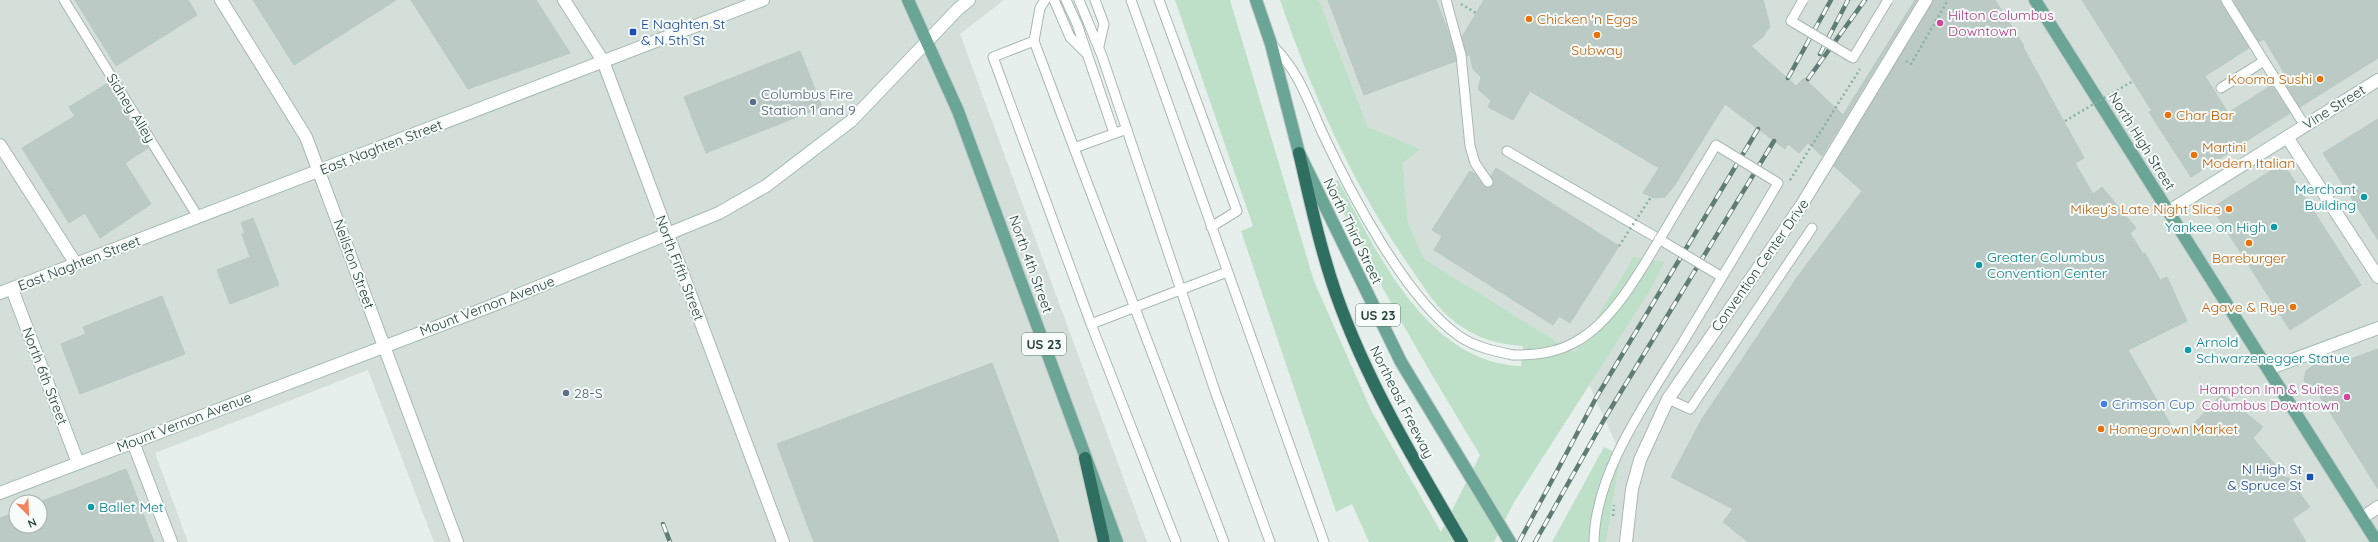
<svg xmlns="http://www.w3.org/2000/svg" width="2378" height="542" font-family="Quicksand,sans-serif">
<style>
.built{fill:#d4dfda;fill-rule:evenodd}
.green{fill:#bfe0c8}
.building{fill:#bbcac4;stroke:#b8c9c2}
.lines{fill:none;stroke-linecap:round;stroke-linejoin:round}
.lane-casing{stroke:#a8b8b2;stroke-width:11}
.street-casing{stroke:#a8b8b2;stroke-width:14}
.secondary-casing{stroke:#a4bbb3;stroke-width:14}
.primary-casing{stroke:#c2cac8;stroke-width:14}
.highway-casing{stroke:#c2cac8;stroke-width:14}
.path{stroke:#86b3a5;stroke-width:2.5;stroke-dasharray:2 3;stroke-linecap:butt}
.lane{stroke:#fff;stroke-width:9}
.street{stroke:#fff;stroke-width:12}
.secondary{stroke:#fff;stroke-width:12}
.primary{stroke:#6aa596;stroke-width:12}
.highway{stroke:#2f6f62;stroke-width:12}
.rail-casing{stroke:#5f7d75;stroke-width:4.5}
.rail{stroke:#f7fbf9;stroke-width:3;stroke-dasharray:9;stroke-linecap:butt}
.lane-bridge-casing{stroke:#a8b8b2;stroke-width:11;stroke-linecap:butt}
.path-bridge{stroke:#86b3a5;stroke-width:2.5;stroke-dasharray:2 3;stroke-linecap:butt}
.lane-bridge{stroke:#fff;stroke-width:9}
.food-dot{fill:#e8710a;stroke:#f7fbf9;stroke-width:1.5}
.hotel-dot{fill:#d1479c;stroke:#f7fbf9;stroke-width:1.5}
.transit-dot{fill:#1a4fb4;stroke:#f7fbf9;stroke-width:1.5}
.service-dot{fill:#5c6f8a;stroke:#f7fbf9;stroke-width:1.5}
.culture-dot{fill:#0f9aa8;stroke:#f7fbf9;stroke-width:1.5}
.shop-dot{fill:#3f7fe0;stroke:#f7fbf9;stroke-width:1.5}
.labels{text-anchor:middle;dominant-baseline:central;stroke-width:4;stroke-linejoin:round;paint-order:stroke}
.shield{fill:#f7fbf9;stroke:#637a73;stroke-width:1}
.shield-label{font-size:13px;font-weight:bold;fill:#24423a}
.hotel-label{font-size:14px;fill:#b23c85;stroke:#f7fbf9;text-anchor:start}
.food-label{font-size:14px;fill:#c56008;stroke:#f7fbf9;text-anchor:start}
.transit-label{font-size:14px;fill:#164399;stroke:#f7fbf9;text-anchor:start}
.service-label{font-size:14px;fill:#4e5e75;stroke:#f7fbf9;text-anchor:start}
.street-label{font-size:14px;fill:#24423a;stroke:#f7fbf9}
.culture-label{font-size:14px;fill:#0d838f;stroke:#f7fbf9;text-anchor:start}
.shop-label{font-size:14px;fill:#366cbe;stroke:#f7fbf9;text-anchor:start}
</style>
<rect width="100%" height="100%" fill="#e6efeb"/>
<path class="built" d="M 0,0 L 1004,0 L 960,34 L 1147,542 L 434,542 L 368,370 L 155,453 L 188,542 L 0,542 ZM 16,502 L 40,502 L 40,526 L 16,526 Z
M 1319,0 L 2378,0 L 2378,542 L 1606,542 L 1621,455 L 1575,353 L 1423,259 L 1408,223 L 1403,163 L 1421,149 L 1368,127 Z"/>
<path class="green" d="M 1175,0 L 1230,0 L 1314,281 L 1371,410 L 1441,532 L 1480,455 C 1426,366 1374,278 1330,184 L 1338,180 C 1377,252 1427,363 1521,366 L 1523,346 C 1496,344 1479,339 1456,323 C 1437,309 1423,286 1410,267 C 1353,185 1312,94 1280,0 L 1319,0 L 1368,127 L 1421,149 L 1403,163 L 1408,223 L 1424,259 L 1575,353 L 1634,257 L 1665,262 L 1649,292 L 1513,504 L 1494,542 L 1369,542 L 1352,504 L 1336,512 L 1241,231 L 1253,226 Z
M 1604,447 L 1621,455 L 1606,542 L 1552,542 Z"/>
<path class="building" d="M 75,0 L 188,0 L 197,15 L 116,66 Z
M 253,0 L 396,0 L 294,65 Z
M 411,0 L 536,0 L 570,53 L 468,89 Z
M 1328,0 L 1436,0 L 1450,36 L 1456,61 L 1364,95 Z
M 1484,0 L 1763,0 L 1770,26 L 1763,37 L 1751,46 L 1796,86 L 1804,78 L 1843,115 L 1915,0 L 1917,0 L 1822,156 L 1808,143 L 1799,153 L 1788,144 L 1785,149 L 1725,104 L 1674,186 L 1665,197 L 1654,198 L 1643,193 L 1659,168 L 1530,91 L 1513,120 L 1488,107 L 1491,101 L 1478,89 L 1481,77 L 1473,69 L 1470,55 L 1467,56 L 1462,37 Z
M 1933,0 L 1995,0 L 2024,46 L 2023,47 L 2084,158 L 2075,163 L 2093,194 L 2102,187 L 2136,228 L 2130,233 L 2143,254 L 2145,253 L 2160,280 L 2167,277 L 2187,321 L 2128,350 L 2179,439 L 2222,394 L 2263,427 L 2253,438 L 2286,478 L 2288,477 L 2310,507 L 2292,519 L 2306,542 L 1748,542 L 1723,522 L 1733,509 L 1671,477 L 1702,419 L 1798,276 L 1862,191 L 1834,166 Z
M 2082,0 L 2220,0 L 2249,48 L 2205,76 L 2228,113 L 2272,85 L 2290,113 L 2191,177 L 2149,112 L 2152,111 Z
M 2233,0 L 2378,0 L 2378,58 L 2300,107 L 2282,79 L 2286,76 L 2264,39 L 2259,42 Z
M 800,51 L 822,107 L 706,153 L 684,97 Z
M 108,83 L 148,148 L 125,163 L 151,204 L 100,238 L 85,213 L 69,223 L 22,148 L 75,116 L 69,107 Z
M 2378,119 L 2378,240 L 2323,153 Z
M 2283,163 L 2361,285 L 2290,330 L 2212,208 Z
M 1496,168 L 1619,246 L 1570,323 L 1559,316 L 1553,325 L 1434,250 L 1442,236 L 1432,230 L 1470,171 L 1475,174 L 1483,186 L 1489,188 L 1494,184 L 1491,176 Z
M 253,218 L 279,285 L 230,304 L 217,270 L 250,257 L 242,234 L 245,233 L 241,223 Z
M 162,296 L 185,354 L 80,394 L 61,344 L 86,334 L 83,327 Z
M 2378,349 L 2378,489 L 2319,395 L 2310,392 L 2304,380 L 2306,371 L 2314,365 L 2328,367 Z
M 992,363 L 1059,542 L 814,542 L 777,444 Z
M 126,469 L 154,542 L 0,542 L 0,518 L 16,512 L 16,526 L 40,526 L 40,502 Z"/>
<g class="lines">
<g class="lane-casing">
<path id="lane" d="M 64,0 L 198,217
M 1054,0 L 1070,37 L 1086,53
M 1066,0 L 1077,24 L 1114,133
M 1079,0 L 1102,56 L 1216,394 L 1270,542
M 1095,0 L 1104,24 L 1099,46
M 1131,0 L 1324,542
M 1159,0 L 1237,211 L 1211,227
M 1446,0 L 1461,55 L 1470,146 L 1475,163 L 1488,182
M 2226,0 L 2264,61
M 1034,41 L 1040,8 L 1045,0
M 1271,44 C 1298,70 1307,98 1322,132 C 1350,192 1405,298 1459,336 C 1475,347 1494,351 1513,355
M 2221,88 L 2264,61 L 2305,126
M 1127,129 L 1074,148 L 1034,41 L 993,57 L 1091,324 L 1227,272
M 1074,148 L 1224,542
M 1507,151 L 1659,239
M 1091,324 L 1176,542
M 1668,399 L 1690,409 L 1812,228"/>
</g>
<g class="street-casing">
<path id="street" d="M 221,0 L 306,137 L 457,542
M 564,0 L 603,61 L 783,542
M 2287,137 L 2378,277
M 0,145 L 76,264
M 12,289 L 78,463
M 133,442 L 171,542
M 2362,518 L 2378,507
M 1626,542 L 1632,489 L 1640,460 L 1668,399 L 1801,206 L 1926,0"/>
</g>
<g class="secondary-casing">
<path id="secondary" d="M 2169,211 L 2378,80
M 0,293 L 763,0
M 2268,369 L 2378,328
M 0,493 L 491,306 L 719,213 L 766,186 L 851,121 L 958,9 L 969,0"/>
</g>
<g class="primary-casing">
<path id="primary" d="M 908,0 L 958,111 L 1117,542
M 1256,0 L 1271,44 L 1299,153 L 1401,362 L 1510,542
M 2035,0 L 2377,542"/>
</g>
<g class="highway-casing">
<path id="highway" d="M 1299,153 C 1310,200 1320,248 1336,294 C 1367,382 1415,462 1462,542
M 1085,458 L 1104,542"/>
</g>
<path class="path" d="M 1461,4 L 1476,13
M 1906,61 L 1911,64 L 1948,0
M 1790,180 L 1860,69
M 1613,516 L 1614,505"/>
<use href="#lane" class="lane"/>
<use href="#street" class="street"/>
<use href="#secondary" class="secondary"/>
<use href="#primary" class="primary"/>
<use href="#highway" class="highway"/>
<g class="rail-casing">
<path id="rail" d="M 1820,54 L 1848,0
M 1788,78 L 1831,0
M 1808,79 L 1865,0
M 663,524 L 670,542
M 1519,542 L 1596,398 L 1758,129
M 1535,542 L 1605,418 L 1774,141"/>
</g>
<use href="#rail" class="rail"/>
<g class="lane-bridge-casing">
<path id="lane-bridge" d="M 1803,0 L 1791,21 L 1853,58 L 1888,0
M 1659,239 L 1722,277
M 1513,355 C 1536,355 1557,353 1577,341 C 1616,319 1644,264 1667,227 C 1683,199 1700,172 1716,145 L 1778,183 C 1747,236 1715,289 1683,342 C 1648,400 1595,471 1594,542"/>
</g>
<path class="path-bridge" d="M 2065,121 L 2133,81
M 1619,246 L 1651,197"/>
<use href="#lane-bridge" class="lane-bridge"/>
</g>
<g class="food-dot">
<circle cx="1529" cy="19" r="4"/>
<circle cx="1597" cy="35" r="4"/>
<circle cx="2320" cy="79" r="4"/>
<circle cx="2168" cy="115" r="4"/>
<circle cx="2194" cy="155" r="4"/>
<circle cx="2229" cy="209" r="4"/>
<circle cx="2249" cy="243" r="4"/>
<circle cx="2293" cy="307" r="4"/>
<circle cx="2101" cy="429" r="4"/>
</g>
<g class="hotel-dot">
<circle cx="1940" cy="23" r="4"/>
<circle cx="2347" cy="397" r="4"/>
</g>
<g class="transit-dot">
<rect x="629" y="28" width="8" height="8" rx="2"/>
<rect x="2306" y="473" width="8" height="8" rx="2"/>
</g>
<g class="service-dot">
<circle cx="753" cy="102" r="4"/>
<circle cx="566" cy="393" r="4"/>
</g>
<g class="culture-dot">
<circle cx="2364" cy="197" r="4"/>
<circle cx="2274" cy="227" r="4"/>
<circle cx="1979" cy="265" r="4"/>
<circle cx="2188" cy="350" r="4"/>
<circle cx="91" cy="507" r="4"/>
</g>
<circle class="shop-dot" cx="2104" cy="404" r="4"/>
<g class="labels">
<g class="shield">
<rect x="1356" y="304" width="44" height="22" rx="3"/>
<rect x="1022" y="333" width="44" height="22" rx="3"/>
</g>
<g class="shield-label">
<text x="1378" y="315">US 23</text>
<text x="1044" y="344">US 23</text>
</g>
<g class="hotel-label">
<text x="1948" y="15">Hilton Columbus<tspan x="1948" dy="16">Downtown</tspan></text>
<text x="2339" y="389" text-anchor="end">Hampton Inn &amp; Suites<tspan x="2339" dy="16">Columbus Downtown</tspan></text>
</g>
<g class="food-label">
<text x="1537" y="19">Chicken 'n Eggs</text>
<text x="1597" y="50" text-anchor="middle">Subway</text>
<text x="2312" y="79" text-anchor="end">Kooma Sushi</text>
<text x="2176" y="115">Char Bar</text>
<text x="2202" y="147">Martini<tspan x="2202" dy="16">Modern Italian</tspan></text>
<text x="2221" y="209" text-anchor="end">Mikey’s Late Night Slice</text>
<text x="2249" y="258" text-anchor="middle">Bareburger</text>
<text x="2285" y="307" text-anchor="end">Agave &amp; Rye</text>
<text x="2109" y="429">Homegrown Market</text>
</g>
<g class="transit-label">
<text x="641" y="24">E Naghten St<tspan x="641" dy="16">&amp; N 5th St</tspan></text>
<text x="2302" y="469" text-anchor="end">N High St<tspan x="2302" dy="16">&amp; Spruce St</tspan></text>
</g>
<g class="service-label">
<text x="761" y="94">Columbus Fire<tspan x="761" dy="16">Station 1 and 9</tspan></text>
<text x="574" y="393">28-S</text>
</g>
<g class="street-label">
<text transform="translate(2334 107) rotate(-32)">Vine Street</text>
<text transform="translate(131 108) rotate(58)">Sidney Alley</text>
<text transform="translate(2142 141) rotate(58)">North High Street</text>
<text transform="translate(381 147) rotate(-21)">East Naghten Street</text>
<text transform="translate(1353 231) rotate(64)">North Third Street</text>
<text transform="translate(79 263) rotate(-21)">East Naghten Street</text>
<text transform="translate(354 264) rotate(70)">Neilston Street</text>
<text transform="translate(1031 264) rotate(70)">North 4th Street</text>
<text transform="translate(1760 265) rotate(-55)">Convention Center Drive</text>
<text transform="translate(680 268) rotate(69)">North Fifth Street</text>
<text transform="translate(487 306) rotate(-21)">Mount Vernon Avenue</text>
<text transform="translate(45 376) rotate(69)">North 6th Street</text>
<text transform="translate(1402 402) rotate(63)">Northeast Freeway</text>
<text transform="translate(184 422) rotate(-21)">Mount Vernon Avenue</text>
</g>
<g class="culture-label">
<text x="2356" y="189" text-anchor="end">Merchant<tspan x="2356" dy="16">Building</tspan></text>
<text x="2266" y="227" text-anchor="end">Yankee on High</text>
<text x="1987" y="257">Greater Columbus<tspan x="1987" dy="16">Convention Center</tspan></text>
<text x="2196" y="342">Arnold<tspan x="2196" dy="16">Schwarzenegger Statue</tspan></text>
<text x="99" y="507">Ballet Met</text>
</g>
<g class="shop-label">
<text x="2112" y="404">Crimson Cup</text>
</g>
</g>
<g transform="translate(28 514) rotate(156)"><circle r="19" fill="#f7fbf9" stroke="#a3b1ad"/>
<path d="M0-3L7 15L0 10L-7 15Z" fill="#f4845f"/>
<text y="-6" font-size="11" font-weight="bold" text-anchor="middle" fill="#24423a">N</text>
</g>
</svg>
